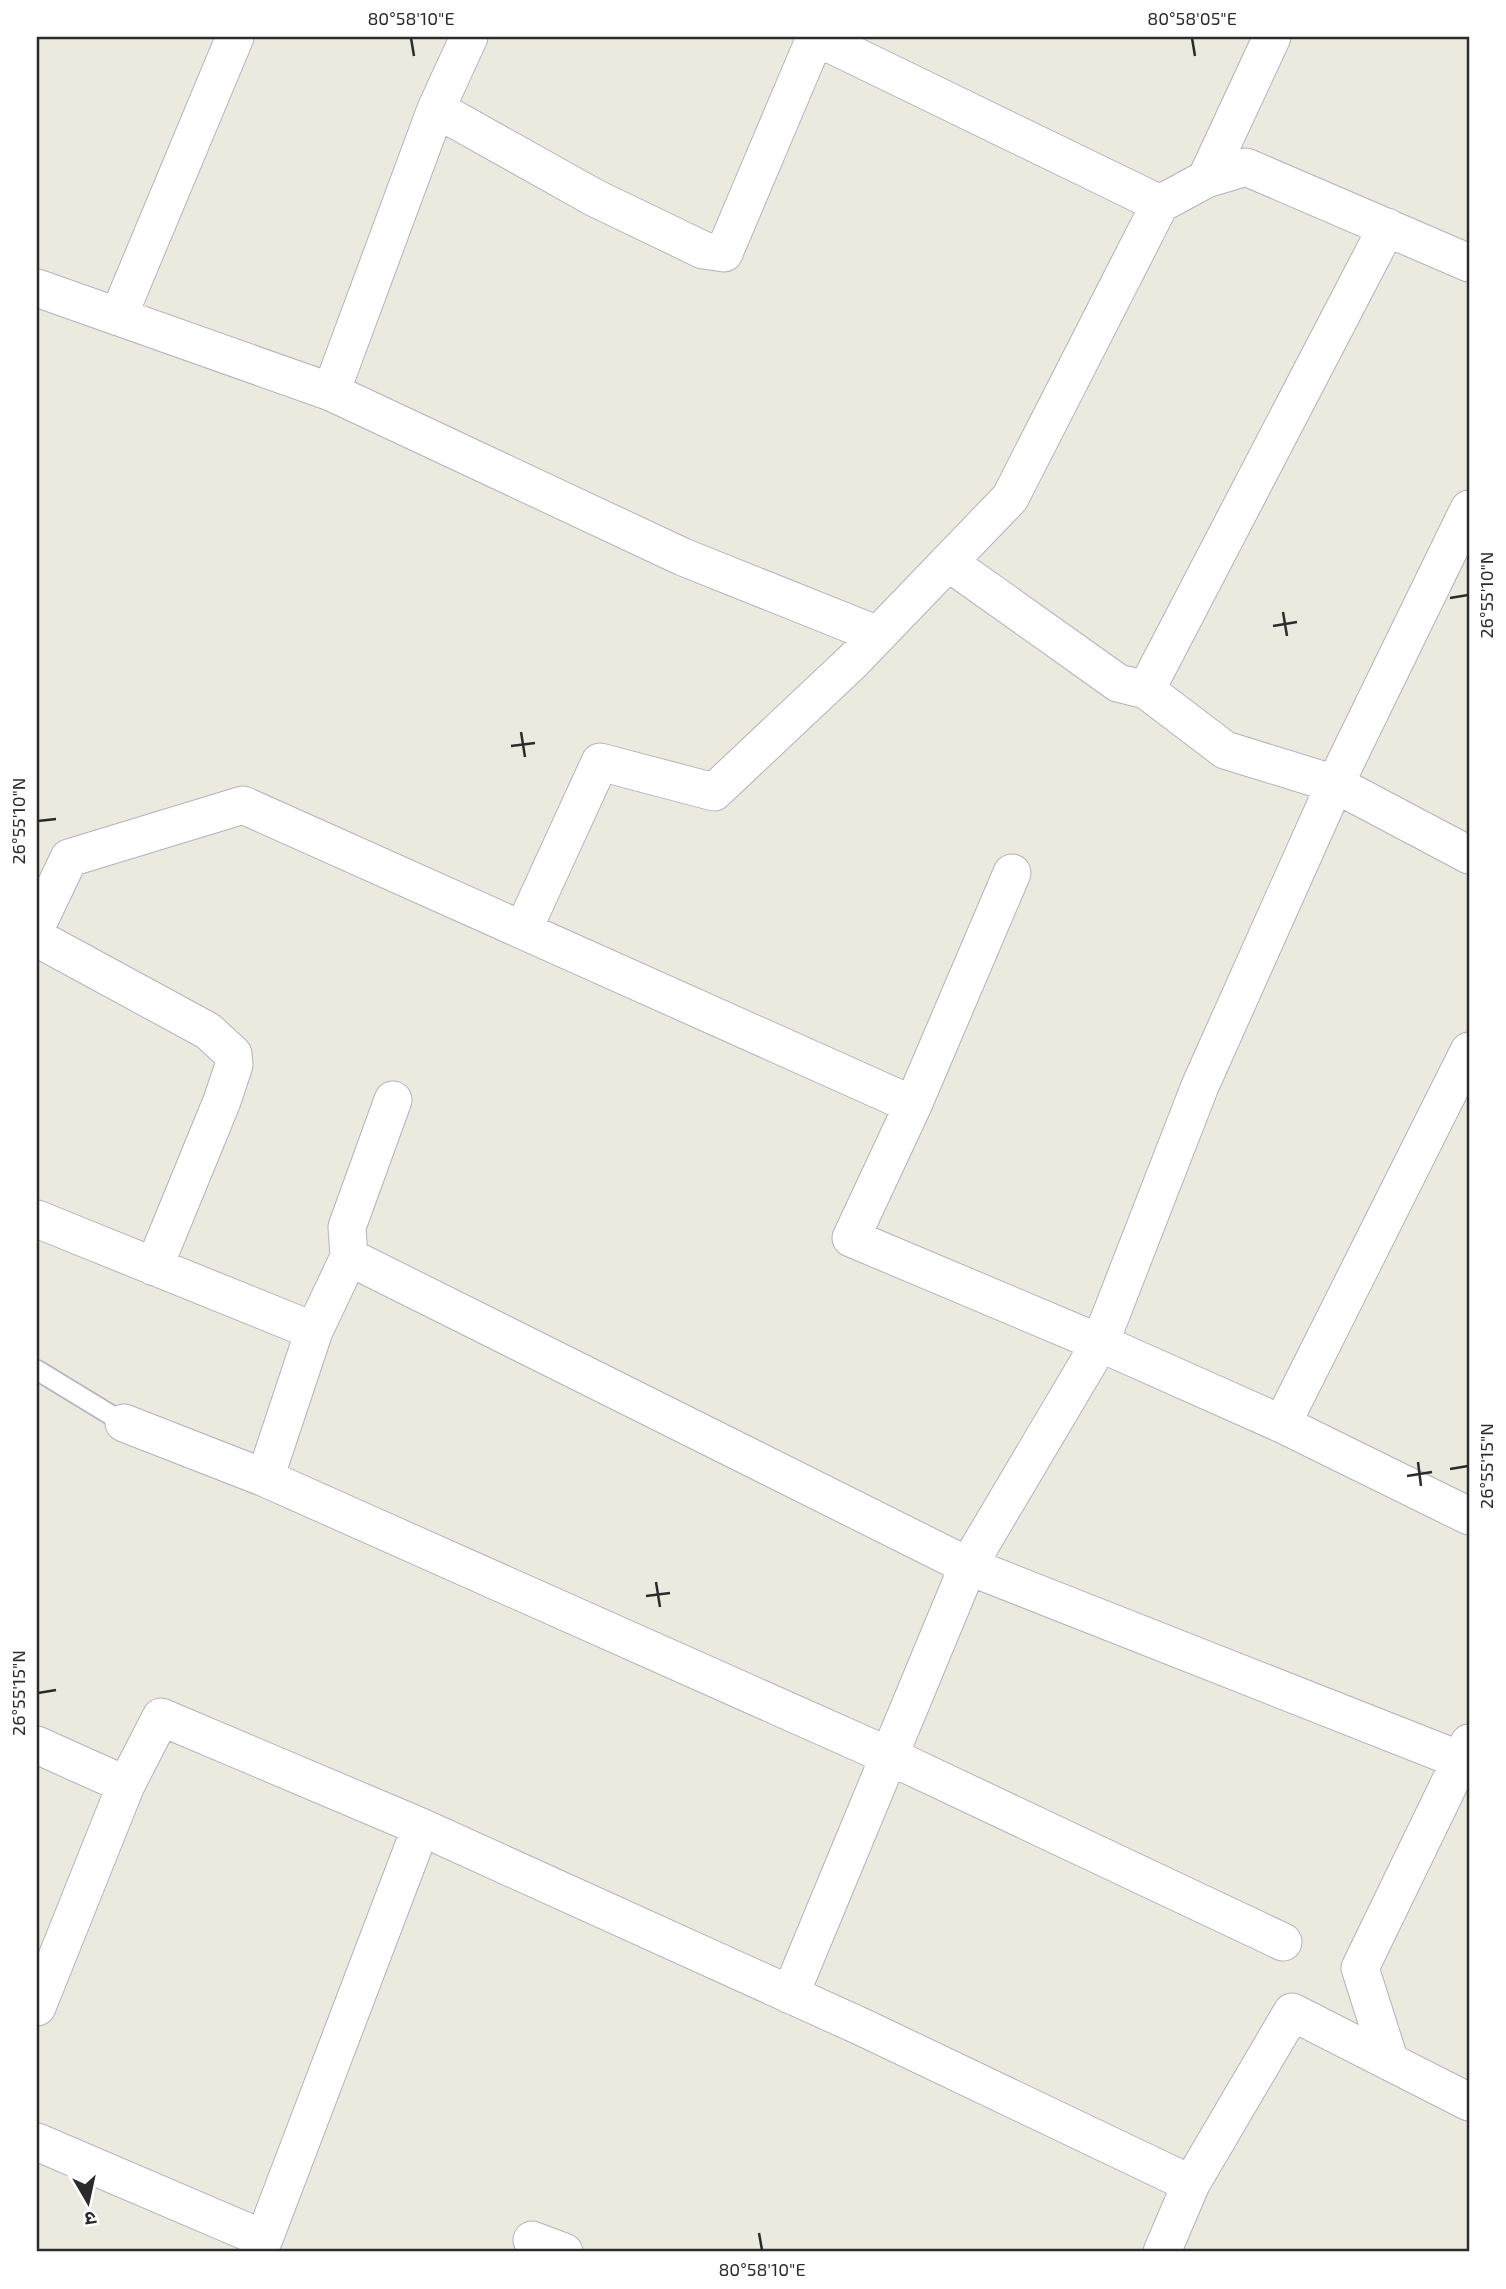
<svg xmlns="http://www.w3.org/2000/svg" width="1506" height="2289" font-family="'Exo 2','Noto Sans Devanagari',sans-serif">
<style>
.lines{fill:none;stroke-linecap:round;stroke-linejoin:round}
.service-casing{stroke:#b3b2be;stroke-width:22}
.minor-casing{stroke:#b3b2be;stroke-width:39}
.service{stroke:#fff;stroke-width:19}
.minor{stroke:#fff;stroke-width:37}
.ticks{fill:none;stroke:#2b2b2b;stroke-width:2.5}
.neatline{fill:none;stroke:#2b2b2b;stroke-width:2.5}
.ticks-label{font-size:18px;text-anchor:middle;fill:#2b2b2b}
</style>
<rect width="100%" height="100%" fill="#eceadf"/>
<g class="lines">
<g class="service-casing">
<path id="service" d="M 37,1370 L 124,1423"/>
</g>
<g class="minor-casing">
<path id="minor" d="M 816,37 L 1160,204 L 1206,179 L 1246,167 L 1469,263
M 436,109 L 595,198 L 703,250 L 724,253 L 815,38 L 812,37
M 1206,179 L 1272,37
M 37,288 L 331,392 L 683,557 L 878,635
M 118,317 L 235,37
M 331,392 L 436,109 L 469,37
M 948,562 L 1118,683 L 1146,690 L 1225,750 L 1335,784 L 1469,855
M 1146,690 L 1387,227
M 37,925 L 69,858 L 243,805 L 913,1105 L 851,1238 L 1100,1343 L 1200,1086 L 1335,784 L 1469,509
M 523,930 L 600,762 L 714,792 L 852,662 L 1010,498 L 1160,204
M 37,938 L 208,1031 L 233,1054 L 234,1065 L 222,1101 L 154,1267
M 913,1105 L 1012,873
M 37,1219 L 314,1331 L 265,1478 L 889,1756 L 1283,1942
M 349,1257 L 968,1566 L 1460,1760
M 314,1331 L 349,1257 L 347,1227 L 393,1100
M 124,1423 L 265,1478
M 1282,1424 L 1469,1051
M 37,1745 L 126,1785
M 790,1995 L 968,1566 L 1100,1343 L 1282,1424 L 1469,1516
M 37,2007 L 126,1785 L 161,1717 L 421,1827 L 862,2027 L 1191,2184
M 1390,2062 L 1360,1968 L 1469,1743
M 37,2142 L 264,2239 L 421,1827
M 532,2240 L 564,2252
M 1162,2252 L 1191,2184 L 1292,2012 L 1469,2102"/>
</g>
<use href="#service" class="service"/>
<use href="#minor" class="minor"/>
</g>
<path class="ticks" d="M 411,38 L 414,56M 1192,38 L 1195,56M 1450,598 L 1468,595M 1283,612 L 1287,636M 1273,626 L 1297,622M 521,732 L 525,757M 511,746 L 535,743M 38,821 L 56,819M 1418,1462 L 1421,1486M 1450,1469 L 1468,1466M 1407,1476 L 1432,1472M 656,1582 L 660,1607M 646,1596 L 670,1593M 38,1693 L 56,1690M 759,2233 L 762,2250"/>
<rect width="1506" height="2289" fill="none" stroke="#ffffff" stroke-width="77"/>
<g transform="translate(88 2202) rotate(171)" stroke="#ffffff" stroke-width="5" paint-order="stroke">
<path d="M0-5L12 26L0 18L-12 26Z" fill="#2b2b2b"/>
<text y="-10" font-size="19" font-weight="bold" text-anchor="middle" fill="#2b2b2b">उ</text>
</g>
<rect x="38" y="38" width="1430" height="2212" class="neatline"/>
<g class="ticks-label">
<text x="411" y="25">80°58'10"E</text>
<text x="1192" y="25">80°58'05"E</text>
<text transform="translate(1487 595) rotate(-90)" y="6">26°55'10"N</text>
<text transform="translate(19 821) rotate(-90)" y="6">26°55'10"N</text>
<text transform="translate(1487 1466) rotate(-90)" y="6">26°55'15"N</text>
<text transform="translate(19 1693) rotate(-90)" y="6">26°55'15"N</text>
<text x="762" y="2276">80°58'10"E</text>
</g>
</svg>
